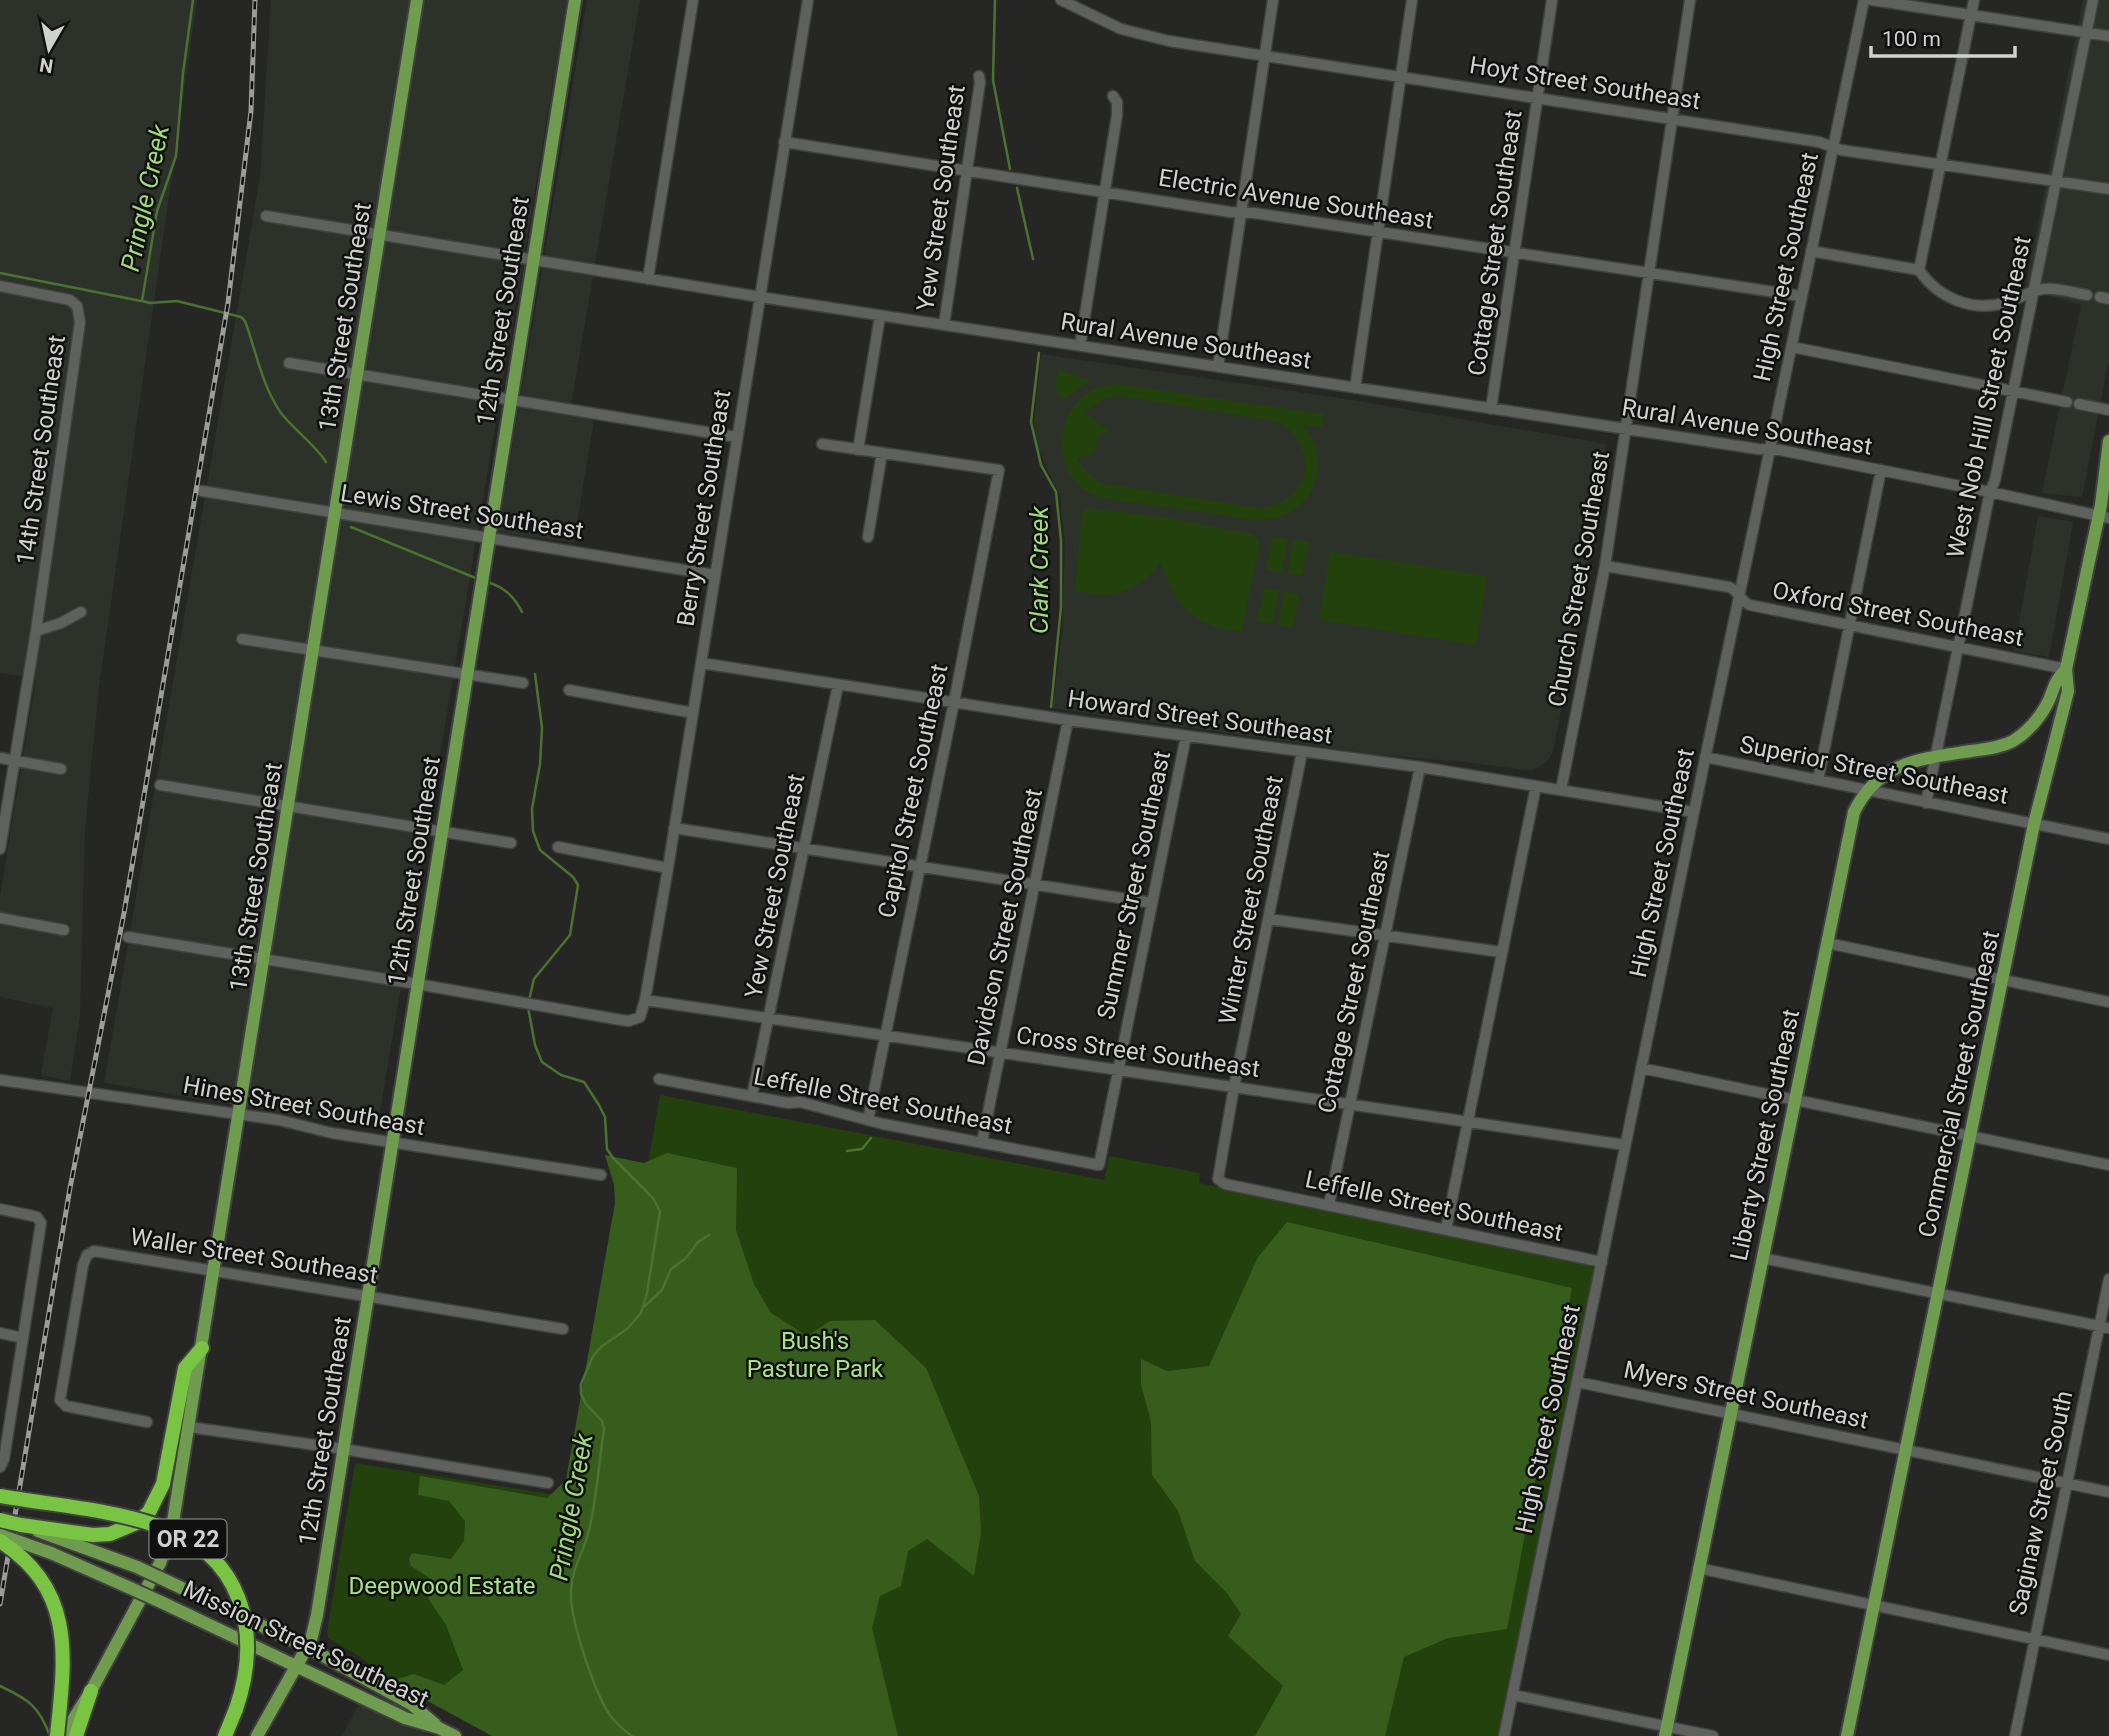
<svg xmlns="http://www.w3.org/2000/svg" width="2109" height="1736" font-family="Roboto,sans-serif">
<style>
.built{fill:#2c312a}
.green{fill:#23410c;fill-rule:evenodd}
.forest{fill:#375d1c}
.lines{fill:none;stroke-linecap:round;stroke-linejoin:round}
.stream{stroke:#4b7231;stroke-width:2.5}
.minor-casing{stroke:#414240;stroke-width:13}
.major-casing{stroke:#414240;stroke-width:16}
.highway-casing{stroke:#414240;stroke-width:18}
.minor{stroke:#5f615e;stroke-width:10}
.major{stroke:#6f9c4e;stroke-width:12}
.highway{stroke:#79c443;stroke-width:14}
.rail-casing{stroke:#9c9d9b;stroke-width:5}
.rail{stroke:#0f100f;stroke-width:2.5;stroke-dasharray:8;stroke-linecap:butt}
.major-bridge-casing{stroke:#414240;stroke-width:16;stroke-linecap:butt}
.highway-bridge-casing{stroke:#414240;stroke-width:18;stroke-linecap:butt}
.major-bridge{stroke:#6f9c4e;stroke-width:12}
.highway-bridge{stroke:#79c443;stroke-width:14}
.labels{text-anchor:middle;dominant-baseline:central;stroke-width:5;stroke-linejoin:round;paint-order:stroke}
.shield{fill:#0f100f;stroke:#979896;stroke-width:2}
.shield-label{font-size:23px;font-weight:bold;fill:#d1d2d0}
.street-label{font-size:24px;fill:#d1d2d0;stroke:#0f100f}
.park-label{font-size:24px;fill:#a9e287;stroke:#0f100f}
.water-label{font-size:26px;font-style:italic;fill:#a0d97e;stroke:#0f100f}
</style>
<rect width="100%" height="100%" fill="#262725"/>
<path class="built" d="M 0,0 L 197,0 L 99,687 L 85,830 L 80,1016 L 70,1081 L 41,1075 L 53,1008 L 0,997 L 0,896 L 36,678 L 0,673 Z
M 271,0 L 567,0 L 377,1129 L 104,1083 L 260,177 Z
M 587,0 L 640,0 L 571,405 L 596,408 L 574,542 L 498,533 Z
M 2083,0 L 2109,0 L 2109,359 L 2082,497 L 2042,493 L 2081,305 L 2025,288 Z
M 1041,354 L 1346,399 L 1606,444 L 1579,616 L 1553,752 L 1547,762 L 1533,770 L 1524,770 L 1466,762 L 1380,755 L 1052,708 L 1062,635 L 1065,544 L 1060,496 L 1037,446 L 1034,422 Z
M 2038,516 L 2073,522 L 2049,657 L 2014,651 Z
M 359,1704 L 431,1736 L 342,1736 Z"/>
<path class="green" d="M 1058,369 L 1089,380 L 1089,384 L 1084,384 L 1062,401 L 1055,387 Z
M 1119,384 L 1324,414 L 1322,427 L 1302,425 C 1316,440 1322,459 1316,480 C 1310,501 1292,516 1270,519 C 1252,522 1233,516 1216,514 C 1182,509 1148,505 1114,500 C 1107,498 1099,498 1093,495 C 1051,475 1052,412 1092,390 C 1100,386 1110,385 1119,384 ZM 1119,396 L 1279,422 C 1320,448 1311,502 1261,508 L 1100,483 L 1083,468 L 1078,459 L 1095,452 L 1099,433 L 1108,433 L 1109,428 L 1101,426 L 1085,412 L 1105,398 Z
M 1088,508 L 1165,517 L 1253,534 L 1260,544 L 1242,631 C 1218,632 1190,619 1176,597 C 1169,586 1165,573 1160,562 C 1152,580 1123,596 1103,595 C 1094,595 1084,592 1075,590 L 1082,512 Z
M 1272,536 L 1288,539 L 1282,573 L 1266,570 Z
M 1293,539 L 1309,542 L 1302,576 L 1287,573 Z
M 1330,551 L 1487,576 L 1476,645 L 1319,620 Z
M 1264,588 L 1279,590 L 1273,624 L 1257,621 Z
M 1284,591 L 1300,594 L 1293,628 L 1278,625 Z
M 660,1095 L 1104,1180 L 1109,1156 L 1200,1173 L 1199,1183 L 1589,1264 L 1593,1269 L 1593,1279 L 1499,1736 L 492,1736 L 382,1676 L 359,1656 L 328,1638 L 327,1632 L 355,1463 L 564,1496 L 645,1181 Z"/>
<path class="forest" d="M 667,1153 L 737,1168 L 736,1230 L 754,1284 L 771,1313 L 807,1336 L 830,1321 L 875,1320 L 926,1368 L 979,1496 L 981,1533 L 974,1576 L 927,1539 L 908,1551 L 901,1586 L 880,1596 L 872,1628 L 898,1736 L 492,1736 L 391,1681 L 414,1674 L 444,1685 L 463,1670 L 446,1625 L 428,1598 L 428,1577 L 411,1566 L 409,1559 L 412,1553 L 451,1559 L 464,1541 L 465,1521 L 449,1501 L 418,1495 L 420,1476 L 547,1498 L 566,1480 L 615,1203 L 614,1185 L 605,1155 L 644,1163 Z
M 1287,1222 L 1572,1288 L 1507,1629 L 1448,1638 L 1404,1657 L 1385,1736 L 1255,1736 L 1283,1686 L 1228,1636 L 1241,1614 L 1227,1593 L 1195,1561 L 1178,1511 L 1152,1475 L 1151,1422 L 1141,1384 L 1141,1359 L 1167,1371 L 1209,1366 L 1258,1257 Z"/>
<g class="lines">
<path class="stream" d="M 193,0 L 183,73 L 176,156 L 157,211 L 142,301 L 150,303 L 177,301 L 241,317 L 245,321 C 256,351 262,386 281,413 C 295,431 313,442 326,462
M 995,0 L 993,80 L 1010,169
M 1017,188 L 1033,259
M 0,273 L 141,301
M 1039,353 L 1031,422 L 1041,465 L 1056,492 L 1061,540 L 1061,607 L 1051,707
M 351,527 L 478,579
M 487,582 C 504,587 514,596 522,612
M 529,1000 L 534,979 L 570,935 L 578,885 L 573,877 L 540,850 L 533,831 L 532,809 L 540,764 L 542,728 L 535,674
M 528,1007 L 535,1045 L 542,1062 L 561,1075 L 584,1082 L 599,1105 L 605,1117 L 607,1149 L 613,1158 L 653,1198 L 660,1211 L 647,1293 L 641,1313 L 628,1328 L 601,1347 L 593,1356 L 581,1384 L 581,1394 L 586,1404 L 602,1421 L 604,1429 C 599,1462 597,1497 589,1530 C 584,1553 572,1566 571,1591 C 569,1617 596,1698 612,1718 C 618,1725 625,1731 632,1736
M 847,1151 L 862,1149 L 871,1138
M 645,1306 L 662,1290 L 671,1269 L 686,1258 L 698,1242 L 709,1235
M 0,1686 C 28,1699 39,1706 50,1736"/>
<g class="minor-casing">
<path id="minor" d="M 1061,0 L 1121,29 L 1169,41 L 1819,142 L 1841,150 L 2109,189
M 1872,0 L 2109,36
M 784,142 L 1230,212 L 1254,213 L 1801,296
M 266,216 L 760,297 L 1758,449 L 1780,450 L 1990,492 L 2109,518
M 1811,251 L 1919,270 C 1939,299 1974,313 2008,302 C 2020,298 2032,290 2044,289 C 2057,287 2074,293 2087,295
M 1919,270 L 1974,0
M 648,279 L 693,0
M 0,286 L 70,300 L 77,306 L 80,322 L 36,631 L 0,849
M 2100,297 L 2109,299
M 944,325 L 980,82 L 979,76
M 1080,346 L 1117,115 L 1117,102 L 1113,96
M 1792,347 L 2067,402
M 289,363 L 736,437
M 1218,367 L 1273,0
M 1355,388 L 1412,0
M 2079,404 L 2109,410
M 1491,409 L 1552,0
M 822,444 L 999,470 L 954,702 L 868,1120
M 858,450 L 880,316
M 202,491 L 715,575
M 868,537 L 882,453
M 1605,566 L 1729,587 C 1738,590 1741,602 1750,605 L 2066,669
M 36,631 L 61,623 L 81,612
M 242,639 L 523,683
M 701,663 L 1068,720 L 1420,767 L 1694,812
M 569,690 L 693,713
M 1302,752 L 1234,1087 L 1218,1179 L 1225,1184 L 1602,1262
M 1705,757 L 2109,839
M 0,758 L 61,769
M 1818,780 L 1881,470
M 160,785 L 511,843
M 1561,790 L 1605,566 L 1690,0
M 1926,803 L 1990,492 L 1995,480 L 2093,0
M 674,828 L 1152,903
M 558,847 L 668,868
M 0,918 L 64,930
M 1269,919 L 1501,952
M 128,937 L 417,984 L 621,1020 L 629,1021 L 640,1017 L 645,1000 L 668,868 L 808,0
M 1827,943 L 2109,1002
M 645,1000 L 1625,1145
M 1641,1068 L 2109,1165
M 659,1079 L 788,1103 L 800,1102 L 883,1124 L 1099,1165 L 1186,736
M 0,1080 L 279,1120 L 332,1133 L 601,1175
M 752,1096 L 838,685
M 982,1142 L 1068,720
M 1329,1205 L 1420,767
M 0,1209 L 33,1216 L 37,1217 L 41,1223 L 4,1459 L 0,1467
M 1446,1229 L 1536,786
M 1762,1258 L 2109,1328
M 0,1333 L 23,1338
M 1577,1382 L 2109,1492
M 147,1422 L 71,1407 L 66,1406 L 60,1400 L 83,1265 L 87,1255 L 94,1251 L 563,1329
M 189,1427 L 343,1449 L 548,1483
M 1698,1568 L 2109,1655
M 1513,1695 L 1713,1736
M 1504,1736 L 1696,802 L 1864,0
M 2015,1736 L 2109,1279"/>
</g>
<g class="major-casing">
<path id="major" d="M 38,1531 L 137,1567
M 51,1553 L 128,1587
M 171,1583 L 307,1647 L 411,1704 L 435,1724
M 161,1602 L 405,1718 L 439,1728 L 455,1736
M 63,1736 L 91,1691 L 160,1563 L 172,1528 L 417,0
M 257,1736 L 311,1640 L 317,1615 L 575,0
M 1665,1736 L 1854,812 C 1879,761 1921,759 1971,751 C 1985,749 2000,748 2013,741 C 2026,733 2038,720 2046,706 C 2055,690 2051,685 2066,669
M 1847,1736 L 2034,824 L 2068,691 L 2066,669 L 2101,505 L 2109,441"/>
</g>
<g class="highway-casing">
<path id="highway" d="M 21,1525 L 93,1535 L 110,1534 L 136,1523 L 149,1512 L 163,1484 L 185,1368 L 202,1348
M 76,1736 L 91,1691
M 225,1736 L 236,1709"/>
</g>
<use href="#minor" class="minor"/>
<use href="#major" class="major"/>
<use href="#highway" class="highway"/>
<g class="rail-casing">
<path id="rail" d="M 0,1604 L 70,1188 L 124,913 L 228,303 L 251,111 L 255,0"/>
</g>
<use href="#rail" class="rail"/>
<g class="major-bridge-casing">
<path id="major-bridge" d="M 0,1535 L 51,1553
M 137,1567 L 171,1583
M 128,1587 L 161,1602"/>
</g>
<g class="highway-bridge-casing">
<path id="highway-bridge" d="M 0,1496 C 51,1505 110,1509 158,1526 C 242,1554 263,1631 236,1709
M 0,1520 L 21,1525
M 0,1541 C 76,1590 65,1657 57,1736"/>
</g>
<use href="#major-bridge" class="major-bridge"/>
<use href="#highway-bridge" class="highway-bridge"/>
</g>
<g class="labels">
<rect class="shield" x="149.5" y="1519.5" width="77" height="39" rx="5"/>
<g class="shield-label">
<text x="188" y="1539">OR 22</text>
</g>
<g class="street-label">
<text transform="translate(1585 83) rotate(9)">Hoyt Street Southeast</text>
<text transform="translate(941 198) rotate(-82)">Yew Street Southeast</text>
<text transform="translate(1296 199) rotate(9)">Electric Avenue Southeast</text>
<text transform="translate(1495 243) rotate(-82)">Cottage Street Southeast</text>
<text transform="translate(1786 267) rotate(-78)">High Street Southeast</text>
<text transform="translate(503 311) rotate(-81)">12th Street Southeast</text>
<text transform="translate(345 317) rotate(-81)">13th Street Southeast</text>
<text transform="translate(1186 341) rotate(9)">Rural Avenue Southeast</text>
<text transform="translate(1989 397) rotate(-78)">West Nob Hill Street Southeast</text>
<text transform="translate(1747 427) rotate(9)">Rural Avenue Southeast</text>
<text transform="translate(41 450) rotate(-82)">14th Street Southeast</text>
<text transform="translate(704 508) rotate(-81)">Berry Street Southeast</text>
<text transform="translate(462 512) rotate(9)">Lewis Street Southeast</text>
<text transform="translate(1579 579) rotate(-80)">Church Street Southeast</text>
<text transform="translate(1898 614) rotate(11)">Oxford Street Southeast</text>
<text transform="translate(1200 717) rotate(8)">Howard Street Southeast</text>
<text transform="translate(1874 770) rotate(11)">Superior Street Southeast</text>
<text transform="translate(913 791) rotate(-78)">Capitol Street Southeast</text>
<text transform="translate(1662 863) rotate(-78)">High Street Southeast</text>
<text transform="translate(414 871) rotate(-81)">12th Street Southeast</text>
<text transform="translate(256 877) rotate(-81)">13th Street Southeast</text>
<text transform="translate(1134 885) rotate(-78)">Summer Street Southeast</text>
<text transform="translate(775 886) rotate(-79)">Yew Street Southeast</text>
<text transform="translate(1251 900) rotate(-79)">Winter Street Southeast</text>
<text transform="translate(1005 927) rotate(-78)">Davidson Street Southeast</text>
<text transform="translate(1354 982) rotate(-78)">Cottage Street Southeast</text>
<text transform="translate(1138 1052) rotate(8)">Cross Street Southeast</text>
<text transform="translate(1959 1084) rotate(-78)">Commercial Street Southeast</text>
<text transform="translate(883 1101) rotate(11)">Leffelle Street Southeast</text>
<text transform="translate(304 1106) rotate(10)">Hines Street Southeast</text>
<text transform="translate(1765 1135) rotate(-78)">Liberty Street Southeast</text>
<text transform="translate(1434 1206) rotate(12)">Leffelle Street Southeast</text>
<text transform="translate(254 1256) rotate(9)">Waller Street Southeast</text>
<text transform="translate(1746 1395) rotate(12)">Myers Street Southeast</text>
<text transform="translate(1548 1419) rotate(-78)">High Street Southeast</text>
<text transform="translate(325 1431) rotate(-81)">12th Street Southeast</text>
<text transform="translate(2041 1503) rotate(-78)">Saginaw Street South</text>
<text transform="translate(306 1644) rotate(25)">Mission Street Southeast</text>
</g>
<g class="park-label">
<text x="815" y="1341">Bush's<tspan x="815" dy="28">Pasture Park</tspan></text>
<text x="442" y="1586">Deepwood Estate</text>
</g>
<g class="water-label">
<text transform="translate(145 198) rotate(-78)">Pringle Creek</text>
<text transform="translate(1039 570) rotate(-90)">Clark Creek</text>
<text transform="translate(571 1507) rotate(-80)">Pringle Creek</text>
</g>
</g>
<g transform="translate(49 49) rotate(189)" stroke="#0f100f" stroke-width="5" paint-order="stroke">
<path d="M0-5L12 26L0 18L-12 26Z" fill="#d1d2d0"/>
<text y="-10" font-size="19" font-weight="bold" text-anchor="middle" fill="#d1d2d0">N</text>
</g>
<path d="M1871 46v10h144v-10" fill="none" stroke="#d1d2d0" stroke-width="3.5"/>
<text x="1882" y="46" font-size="21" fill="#d1d2d0" stroke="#0f100f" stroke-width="5" paint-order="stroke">100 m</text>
</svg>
